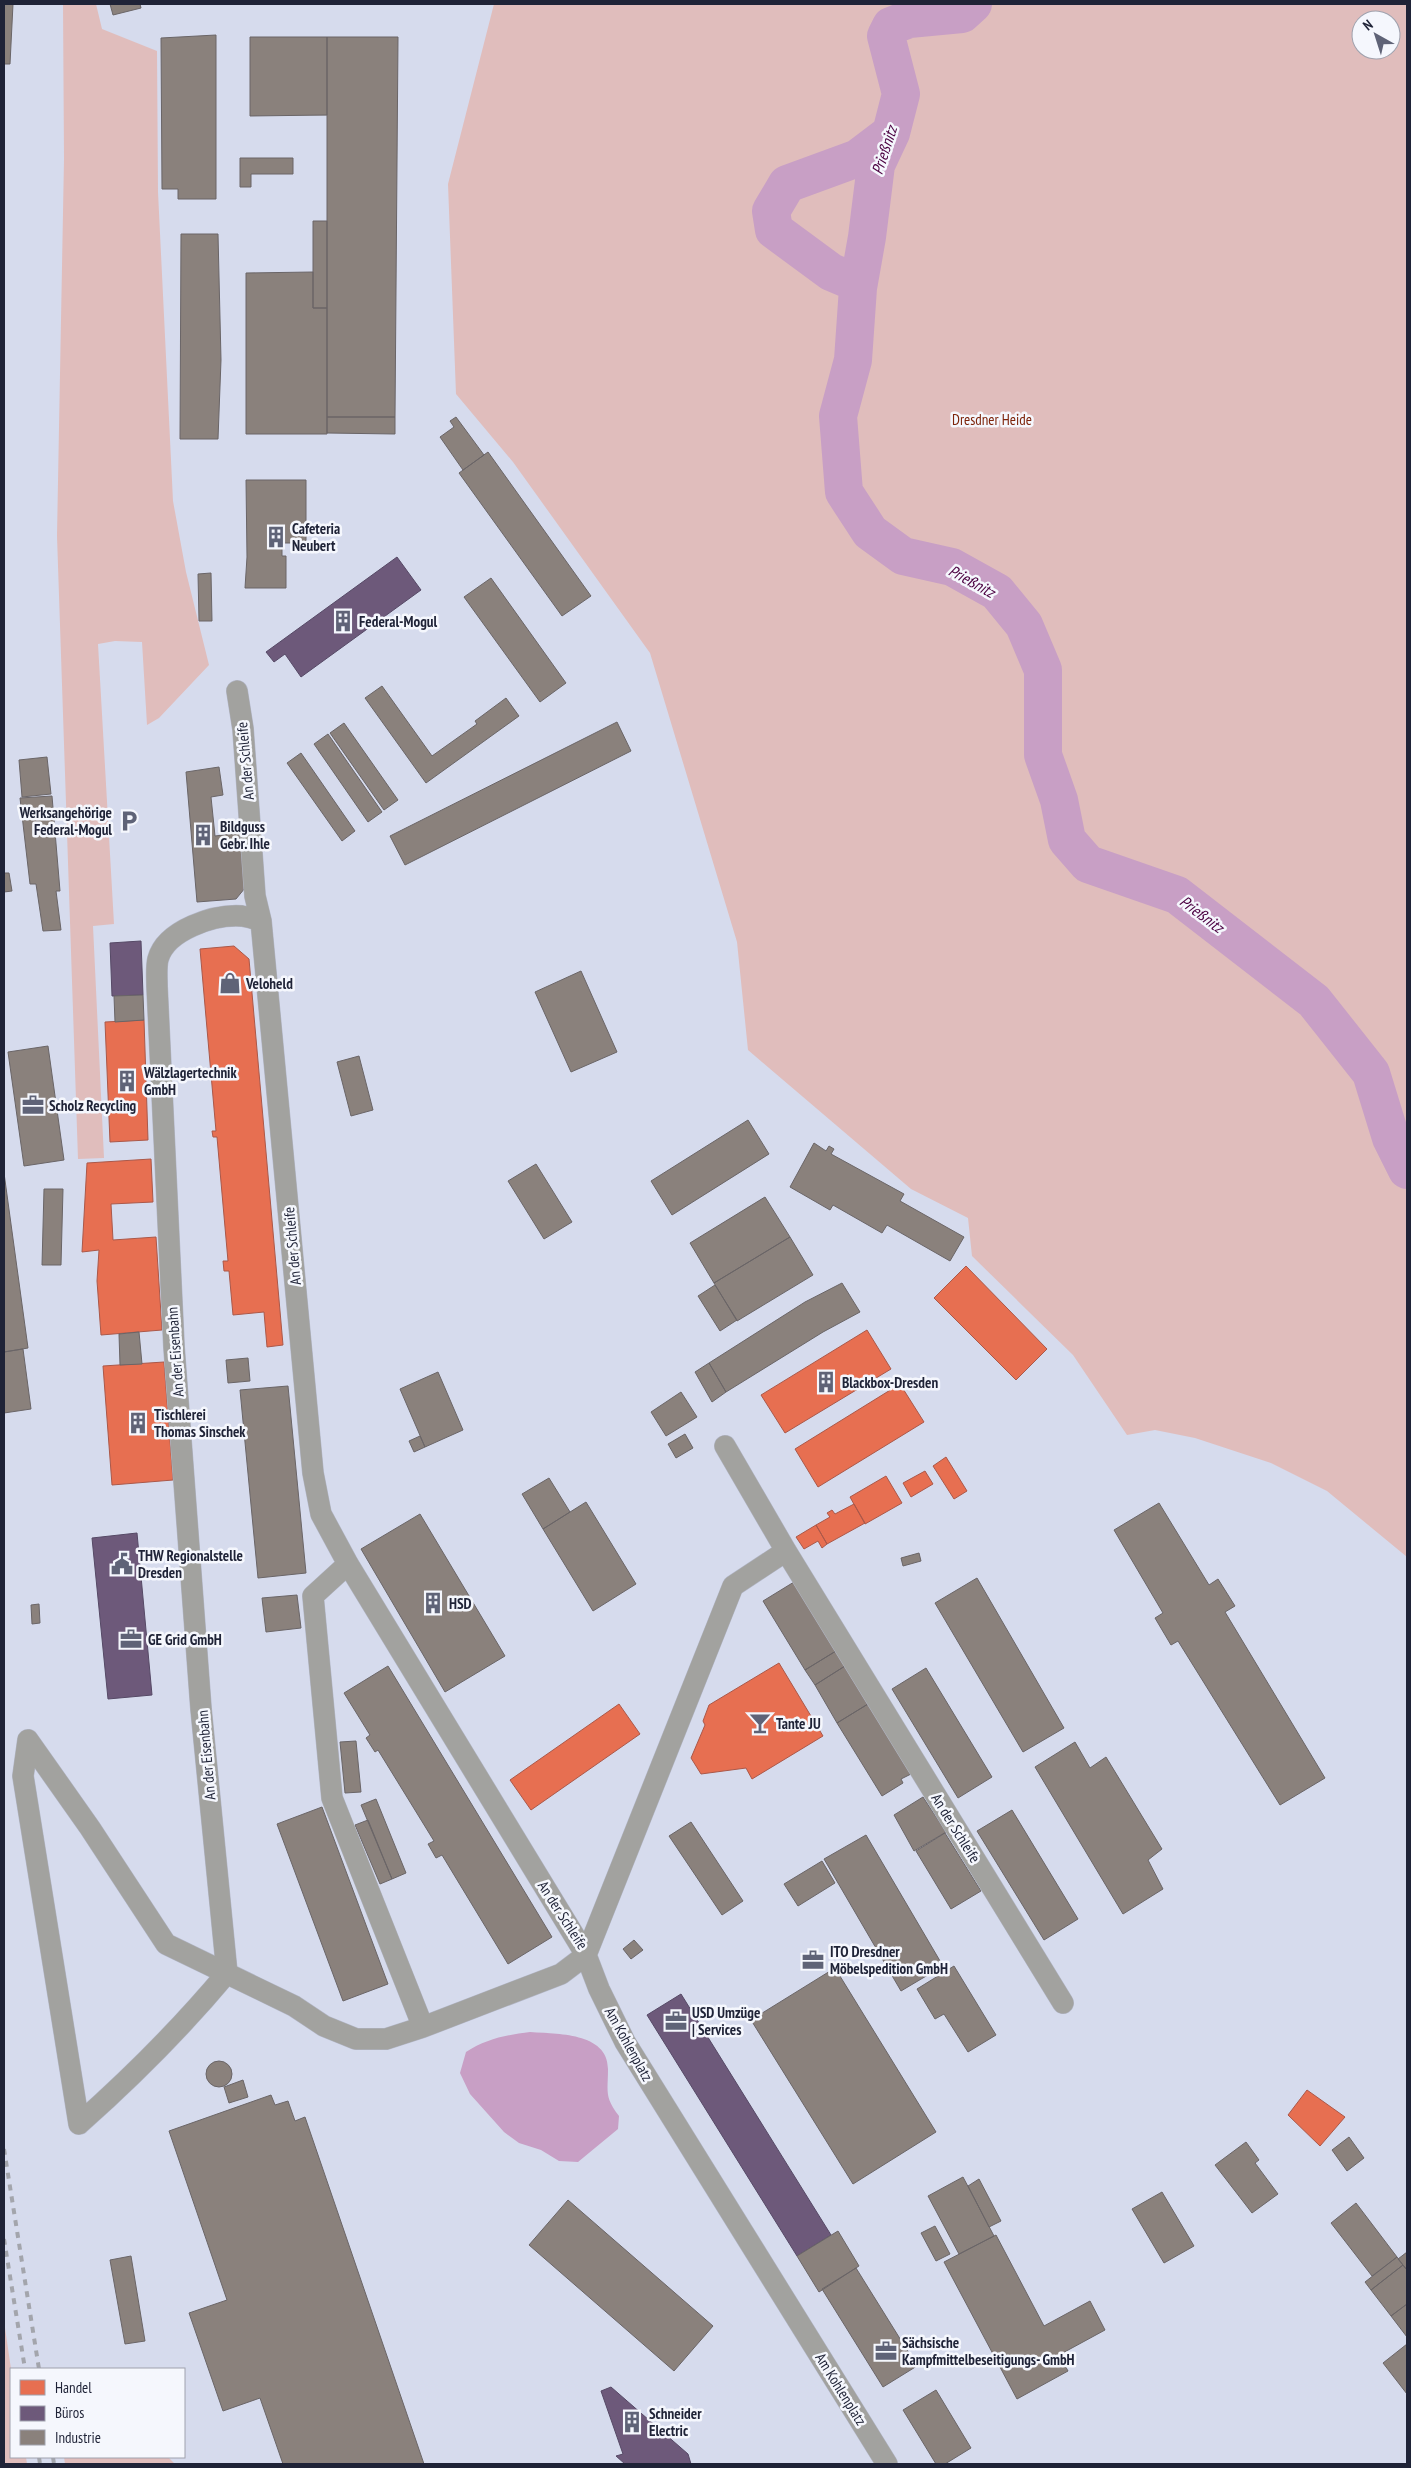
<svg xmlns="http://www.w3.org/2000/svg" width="1411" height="2468" font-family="'PT Sans Narrow',sans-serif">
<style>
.green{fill:#e0bdbc;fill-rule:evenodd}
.water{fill:#c89fc5}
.shops{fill:#e76f51;stroke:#ab5849}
.offices{fill:#6d597a;stroke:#564966}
.industry{fill:#8a817c;stroke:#6a6567}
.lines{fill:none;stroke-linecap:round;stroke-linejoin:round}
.river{stroke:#c89fc5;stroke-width:38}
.street-casing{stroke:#b3b7c7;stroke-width:22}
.street{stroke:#a2a29f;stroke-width:21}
.rail{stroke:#a3a5ac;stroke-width:4;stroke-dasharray:6 6;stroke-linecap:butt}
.labels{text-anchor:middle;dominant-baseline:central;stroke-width:5;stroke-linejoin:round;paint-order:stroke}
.park-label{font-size:15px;fill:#7d240b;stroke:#f5f7fd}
.poi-label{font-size:15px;font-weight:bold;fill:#1f2337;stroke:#f5f7fd;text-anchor:start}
.street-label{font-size:15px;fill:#1f2337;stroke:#f5f7fd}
.water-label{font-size:16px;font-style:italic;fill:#4b0041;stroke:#f5f7fd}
</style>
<rect width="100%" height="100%" fill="#d6dbed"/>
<path class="green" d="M 63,4 L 96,4 L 102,29 L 157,51 L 158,192 L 173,501 L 186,572 L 209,665 L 159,718 L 147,725 L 142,642 L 115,641 L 98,644 L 114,924 L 93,926 L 104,1158 L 78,1159 L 57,536 L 64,159 Z
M 494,4 L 1407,4 L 1407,1557 L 1327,1491 L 1271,1463 L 1195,1438 L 1155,1430 L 1127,1435 L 1073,1355 L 972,1256 L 968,1218 L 911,1189 L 748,1050 L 737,942 L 650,653 L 513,462 L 456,394 L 448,184 ZM 1361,20 L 1391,20 L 1391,50 L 1361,50 Z
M 4,2321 L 11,2369 L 11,2457 L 26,2457 L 27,2464 L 4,2464 Z
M 64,2457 L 168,2457 L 175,2464 L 65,2464 Z"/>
<path class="water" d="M 530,2032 C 556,2034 608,2032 608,2069 C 608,2091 604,2097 619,2116 L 618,2129 L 578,2162 L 559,2161 L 541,2150 L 519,2143 L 504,2132 L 470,2094 L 460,2073 L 466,2052 C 486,2039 506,2035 530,2032 Z"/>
<path class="shops" d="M 234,946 L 249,959 L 283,1345 L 267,1347 L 264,1312 L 233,1315 L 229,1271 L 224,1271 L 223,1261 L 228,1261 L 217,1137 L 213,1137 L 212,1131 L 216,1131 L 200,949 Z
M 144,1020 L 148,1140 L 110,1142 L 105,1022 Z
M 151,1159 L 153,1202 L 111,1204 L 113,1240 L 156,1237 L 162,1330 L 101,1335 L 97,1281 L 99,1250 L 82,1252 L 87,1163 Z
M 966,1266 L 1047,1349 L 1016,1380 L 934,1298 Z
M 867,1330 L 891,1369 L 785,1433 L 761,1395 Z
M 164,1362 L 173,1480 L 112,1485 L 103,1366 Z
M 900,1384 L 924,1422 L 818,1487 L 795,1449 Z
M 946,1457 L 967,1491 L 954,1499 L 933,1466 Z
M 925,1471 L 933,1484 L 911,1497 L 903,1483 Z
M 886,1476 L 902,1503 L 865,1524 L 850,1497 Z
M 854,1504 L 865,1523 L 827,1544 L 816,1525 L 830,1517 L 827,1513 L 832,1510 L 835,1514 Z
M 816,1525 L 827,1544 L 822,1548 L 818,1541 L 804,1549 L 796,1537 Z
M 779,1663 L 823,1736 L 752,1779 L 746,1768 L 701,1774 L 691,1758 L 705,1725 L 703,1721 L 709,1705 Z
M 619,1704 L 640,1734 L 531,1810 L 510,1780 Z
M 1307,2090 L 1345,2117 L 1320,2146 L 1288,2115 Z"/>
<path class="offices" d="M 397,557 L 421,590 L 301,677 L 285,654 L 274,662 L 266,652 Z
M 141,941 L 143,995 L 112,996 L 110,943 Z
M 137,1533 L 152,1695 L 108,1699 L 92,1538 Z
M 681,1994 L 831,2235 L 797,2256 L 647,2015 Z
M 611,2387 L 688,2454 L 691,2464 L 625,2464 L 616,2456 L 623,2454 L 601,2391 Z"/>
<path class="industry" d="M 4,4 L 13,4 L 10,64 L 4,64 Z
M 110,4 L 140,4 L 141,8 L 113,15 Z
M 216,35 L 216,199 L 178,199 L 178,189 L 162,189 L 161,38 Z
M 250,37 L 327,37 L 327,115 L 250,116 Z
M 327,37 L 398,37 L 395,417 L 327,417 Z
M 240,158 L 293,158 L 293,174 L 251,174 L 251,187 L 240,187 Z
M 313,221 L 327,221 L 327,308 L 313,308 Z
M 181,234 L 218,234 L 221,360 L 218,439 L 180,439 Z
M 313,272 L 313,308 L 327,308 L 327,434 L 246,434 L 246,273 Z
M 327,417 L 395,417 L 395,434 L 327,433 Z
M 456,417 L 484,455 L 463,470 L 440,437 L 454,427 L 450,421 Z
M 488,452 L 591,596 L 562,616 L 459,473 Z
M 246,480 L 306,480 L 306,543 L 282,543 L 282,556 L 286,556 L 286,588 L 245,588 L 247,557 Z
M 211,573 L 212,621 L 199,621 L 198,574 Z
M 491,578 L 566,683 L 540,702 L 464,597 Z
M 382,686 L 432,756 L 477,724 L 475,721 L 506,698 L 519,716 L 426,783 L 365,698 Z
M 617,722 L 631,751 L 405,865 L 390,836 Z
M 344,723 L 398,800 L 384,810 L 330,733 Z
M 328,734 L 382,812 L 368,822 L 314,744 Z
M 301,753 L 355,831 L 342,841 L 287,763 Z
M 47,757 L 51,794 L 22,797 L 19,760 Z
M 219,767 L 223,795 L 211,797 L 215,836 L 240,833 L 245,888 L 236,899 L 197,902 L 186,772 Z
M 52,796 L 60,891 L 56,891 L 61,930 L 43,931 L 36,884 L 30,884 L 20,798 Z
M 4,873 L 9,873 L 12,891 L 4,892 Z
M 581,971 L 617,1052 L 571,1072 L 535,992 Z
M 143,995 L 144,1020 L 115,1022 L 114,996 Z
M 48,1046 L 64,1160 L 24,1166 L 8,1052 Z
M 359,1056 L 373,1110 L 351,1116 L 337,1062 Z
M 748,1120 L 769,1154 L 672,1215 L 651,1181 Z
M 814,1143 L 826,1151 L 829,1146 L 834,1149 L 831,1154 L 904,1194 L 900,1201 L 964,1237 L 950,1261 L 887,1225 L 882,1233 L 833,1205 L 830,1210 L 790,1187 Z
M 536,1164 L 572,1222 L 544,1239 L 508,1181 Z
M 4,1173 L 28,1348 L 4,1352 Z
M 44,1189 L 63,1189 L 61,1265 L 42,1265 Z
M 765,1197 L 790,1237 L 714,1283 L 690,1243 Z
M 790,1237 L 813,1275 L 737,1321 L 714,1283 Z
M 842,1283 L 860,1312 L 823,1332 L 726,1392 L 709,1363 L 805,1302 Z
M 715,1285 L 737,1320 L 720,1331 L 698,1296 Z
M 139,1332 L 142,1364 L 120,1365 L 119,1334 Z
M 23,1349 L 31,1409 L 4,1413 L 4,1352 Z
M 248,1358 L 250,1381 L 228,1383 L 226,1360 Z
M 709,1363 L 726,1392 L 712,1402 L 695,1372 Z
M 438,1372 L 463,1430 L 425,1447 L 400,1389 Z
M 288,1386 L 306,1573 L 258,1578 L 240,1390 Z
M 681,1392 L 697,1417 L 666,1436 L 651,1412 Z
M 685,1434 L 693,1448 L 676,1458 L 668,1444 Z
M 420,1436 L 425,1447 L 414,1452 L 409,1441 Z
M 549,1478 L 570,1512 L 543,1529 L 522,1494 Z
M 586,1502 L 636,1584 L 593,1611 L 543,1529 Z
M 1159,1503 L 1209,1585 L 1218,1579 L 1235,1606 L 1225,1612 L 1325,1778 L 1280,1805 L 1178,1641 L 1171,1645 L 1155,1618 L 1163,1613 L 1114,1530 Z
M 420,1514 L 505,1656 L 445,1692 L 361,1549 Z
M 919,1553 L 921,1561 L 903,1566 L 901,1558 Z
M 977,1578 L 1064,1728 L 1023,1752 L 935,1603 Z
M 794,1582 L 836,1651 L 805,1670 L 763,1601 Z
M 297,1595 L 301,1628 L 266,1632 L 262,1598 Z
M 39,1604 L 40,1623 L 32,1624 L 31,1605 Z
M 836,1651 L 845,1666 L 815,1685 L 805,1670 Z
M 388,1666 L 552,1937 L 508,1964 L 442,1855 L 436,1858 L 428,1844 L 434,1841 L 378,1750 L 375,1752 L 366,1738 L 370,1735 L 344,1693 Z
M 845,1666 L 868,1704 L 837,1723 L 815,1685 Z
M 926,1668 L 992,1777 L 958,1798 L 892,1689 Z
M 868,1704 L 911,1774 L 901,1779 L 903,1783 L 882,1796 L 837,1723 Z
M 356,1741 L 361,1792 L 345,1793 L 340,1742 Z
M 1075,1742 L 1090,1768 L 1106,1757 L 1162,1849 L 1148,1860 L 1163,1889 L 1123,1914 L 1035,1767 Z
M 923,1797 L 946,1832 L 914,1851 L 894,1815 Z
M 376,1799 L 406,1873 L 392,1879 L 361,1805 Z
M 322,1807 L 388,1984 L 343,2001 L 277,1824 Z
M 1012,1810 L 1078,1919 L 1044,1940 L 977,1831 Z
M 368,1820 L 392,1879 L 380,1884 L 355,1825 Z
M 691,1822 L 743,1901 L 722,1915 L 669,1836 Z
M 945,1833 L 981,1891 L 951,1909 L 916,1851 Z
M 866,1835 L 943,1966 L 901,1991 L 824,1859 Z
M 822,1861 L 835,1883 L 798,1906 L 784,1884 Z
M 634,1940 L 643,1950 L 631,1959 L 623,1949 Z
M 954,1966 L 996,2035 L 968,2052 L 944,2014 L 935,2019 L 917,1989 Z
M 835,1968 L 936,2132 L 853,2184 L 751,2020 Z
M206 2074a13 13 0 1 1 26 0a13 13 0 1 1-26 0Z
M 243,2080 L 248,2097 L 229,2103 L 224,2087 Z
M 271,2095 L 275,2105 L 288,2101 L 295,2121 L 305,2117 L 424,2464 L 283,2464 L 260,2398 L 223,2411 L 189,2313 L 227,2300 L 169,2131 Z
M 1349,2137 L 1364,2158 L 1347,2171 L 1332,2150 Z
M 1246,2142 L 1259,2160 L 1255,2163 L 1278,2194 L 1252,2213 L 1215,2165 Z
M 963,2177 L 994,2236 L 959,2254 L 928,2196 Z
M 979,2179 L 1001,2221 L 989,2227 L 968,2186 Z
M 1162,2192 L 1194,2246 L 1164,2263 L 1132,2209 Z
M 568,2200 L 713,2326 L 674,2371 L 529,2245 Z
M 1356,2203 L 1397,2257 L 1372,2276 L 1331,2223 Z
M 935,2226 L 950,2254 L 936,2261 L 921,2233 Z
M 838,2231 L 859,2266 L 819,2292 L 797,2256 Z
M 996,2235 L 1044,2326 L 1090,2301 L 1105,2330 L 1059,2355 L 1068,2371 L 1017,2399 L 944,2262 Z
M 1407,2252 L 1407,2270 L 1398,2259 Z
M 131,2256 L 145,2341 L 125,2344 L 110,2260 Z
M 1397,2257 L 1403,2265 L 1371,2290 L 1365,2282 Z
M 1403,2265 L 1407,2270 L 1407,2304 L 1391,2316 L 1371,2290 Z
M 856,2268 L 917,2366 L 883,2387 L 822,2289 Z
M 1407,2304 L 1407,2337 L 1391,2316 Z
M 1407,2344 L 1407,2394 L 1383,2363 Z
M 936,2390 L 971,2448 L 945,2464 L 936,2464 L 903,2410 Z"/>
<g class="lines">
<path class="river" d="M 973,4 L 962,14 L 909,19 L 891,26 L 886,36 L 901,94 L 891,133 L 876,165 L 867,237 L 858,288 L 853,360 L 838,416 L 844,492 L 870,532 L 903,556 L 952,567 L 997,592 L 1024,625 L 1043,670 L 1043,755 L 1059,800 L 1067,840 L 1088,864 L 1177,895 L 1314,1001 L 1371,1073 L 1391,1138 L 1407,1170
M 858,288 L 850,280 L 831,272 L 774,230 L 771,211 L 787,184 L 858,158 L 891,133"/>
<g class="street-casing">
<path id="street" d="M 237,691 L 243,729 L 255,896 L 261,921 L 313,1473 L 321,1514 L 348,1564 L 586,1955 L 599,1989 L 625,2042 L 887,2464
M 725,1446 L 786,1551 L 1063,2003
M 348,1564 L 313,1596 L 332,1798 L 423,2027
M 586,1955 L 733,1586 L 786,1551
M 79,2124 C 132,2077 181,2028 227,1973 L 201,1709 L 174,1347 L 157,986 C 157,978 156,967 158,959 C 166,930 214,914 242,916 C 248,917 255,919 261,921
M 79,2124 L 23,1776 L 28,1740 L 90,1828 L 166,1944 L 294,2006 L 324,2026 L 356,2039 L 386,2039 L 423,2027 L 561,1974 L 586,1955"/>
</g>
<use href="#street" class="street"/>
<path class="rail" d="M 4,2149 L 39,2369
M 4,2239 L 25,2369
M 39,2457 L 40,2464
M 53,2457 L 54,2464"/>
</g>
<defs>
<g id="building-bare" transform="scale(1.725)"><path d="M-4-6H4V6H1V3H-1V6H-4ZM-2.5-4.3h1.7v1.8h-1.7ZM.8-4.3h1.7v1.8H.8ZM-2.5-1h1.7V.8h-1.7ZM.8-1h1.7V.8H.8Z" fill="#5f6377" stroke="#f5f7fd" stroke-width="2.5" paint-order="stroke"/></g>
<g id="parking-bare" transform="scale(1.725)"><path d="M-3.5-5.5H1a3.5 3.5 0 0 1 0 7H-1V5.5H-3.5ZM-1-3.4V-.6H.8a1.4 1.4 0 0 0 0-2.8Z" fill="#5f6377" stroke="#f5f7fd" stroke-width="2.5" paint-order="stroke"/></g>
<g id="shop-bare" transform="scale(1.725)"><path d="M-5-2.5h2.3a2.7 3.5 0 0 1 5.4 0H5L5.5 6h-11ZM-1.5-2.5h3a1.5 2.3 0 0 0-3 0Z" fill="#5f6377" stroke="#f5f7fd" stroke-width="2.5" paint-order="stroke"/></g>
<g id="office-bare" transform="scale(1.725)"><path d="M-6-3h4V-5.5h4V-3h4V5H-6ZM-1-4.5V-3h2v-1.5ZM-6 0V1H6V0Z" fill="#5f6377" stroke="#f5f7fd" stroke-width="2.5" paint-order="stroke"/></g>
<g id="civic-bare" transform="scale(1.725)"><path d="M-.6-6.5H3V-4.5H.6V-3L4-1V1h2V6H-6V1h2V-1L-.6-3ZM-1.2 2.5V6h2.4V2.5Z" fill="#5f6377" stroke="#f5f7fd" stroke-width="2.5" paint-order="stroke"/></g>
<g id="bar-bare" transform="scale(1.725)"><path d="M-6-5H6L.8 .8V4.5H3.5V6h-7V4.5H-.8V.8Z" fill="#5f6377" stroke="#f5f7fd" stroke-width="2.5" paint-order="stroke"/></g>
</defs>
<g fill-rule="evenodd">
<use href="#building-bare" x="276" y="537"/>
<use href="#building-bare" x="343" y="621"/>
<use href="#parking-bare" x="129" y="821"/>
<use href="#building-bare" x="203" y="835"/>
<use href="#shop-bare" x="230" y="983"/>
<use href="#building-bare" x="127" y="1081"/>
<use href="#office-bare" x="33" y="1105"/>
<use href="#building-bare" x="826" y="1382"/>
<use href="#building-bare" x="138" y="1423"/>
<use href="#civic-bare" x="122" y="1564"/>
<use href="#building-bare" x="433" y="1603"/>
<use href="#office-bare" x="131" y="1639"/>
<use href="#bar-bare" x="760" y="1723"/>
<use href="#office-bare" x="813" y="1960"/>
<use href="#office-bare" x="676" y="2021"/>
<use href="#office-bare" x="886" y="2351"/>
<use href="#building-bare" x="632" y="2422"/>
</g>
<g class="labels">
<g class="park-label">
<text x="992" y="419">Dresdner Heide</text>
</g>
<g class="poi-label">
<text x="292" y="528">Cafeteria<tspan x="292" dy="17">Neubert</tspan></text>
<text x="359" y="621">Federal-Mogul</text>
<text x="112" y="812" text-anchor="end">Werksangehörige<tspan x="112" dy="17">Federal-Mogul</tspan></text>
<text x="220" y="826">Bildguss<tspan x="220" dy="17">Gebr. Ihle</tspan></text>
<text x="246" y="983">Veloheld</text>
<text x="144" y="1072">Wälzlagertechnik<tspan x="144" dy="17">GmbH</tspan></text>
<text x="49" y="1105">Scholz Recycling</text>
<text x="842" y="1382">Blackbox-Dresden</text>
<text x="154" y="1414">Tischlerei<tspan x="154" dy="17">Thomas Sinschek</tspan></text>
<text x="138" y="1555">THW Regionalstelle<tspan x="138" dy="17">Dresden</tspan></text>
<text x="449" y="1603">HSD</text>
<text x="148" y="1639">GE Grid GmbH</text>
<text x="776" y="1723">Tante JU</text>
<text x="830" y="1951">ITO Dresdner<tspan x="830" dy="17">Möbelspedition GmbH</tspan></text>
<text x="692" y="2012">USD Umzüge<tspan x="692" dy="17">| Services</tspan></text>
<text x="902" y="2342">Sächsische<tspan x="902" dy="17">Kampfmittelbeseitigungs- GmbH</tspan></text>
<text x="649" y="2413">Schneider<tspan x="649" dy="17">Electric</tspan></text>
</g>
<g class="street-label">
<text transform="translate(245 761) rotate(-95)">An der Schleife</text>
<text transform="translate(292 1246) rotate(-95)">An der Schleife</text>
<text transform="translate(175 1352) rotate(-94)">An der Eisenbahn</text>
<text transform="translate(206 1755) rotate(-95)">An der Eisenbahn</text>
<text transform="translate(956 1828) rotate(58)">An der Schleife</text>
<text transform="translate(563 1915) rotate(57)">An der Schleife</text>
<text transform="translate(629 2044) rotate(61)">Am Kohlenplatz</text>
<text transform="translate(841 2389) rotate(58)">Am Kohlenplatz</text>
</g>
<g class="water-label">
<text transform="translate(884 150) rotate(-72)">Prießnitz</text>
<text transform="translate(972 581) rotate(29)">Prießnitz</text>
<text transform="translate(1202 914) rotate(37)">Prießnitz</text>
</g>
</g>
<rect width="1411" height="2468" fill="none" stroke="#1f2337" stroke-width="10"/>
<rect x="10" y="2368" width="175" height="90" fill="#f5f7fd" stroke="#9fa2ae"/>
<rect x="20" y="2380" width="25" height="15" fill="#e76f51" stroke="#9fa2ae"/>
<text x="55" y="2393" font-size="15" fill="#1f2337">Handel</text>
<rect x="20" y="2406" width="25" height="15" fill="#6d597a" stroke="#9fa2ae"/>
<text x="55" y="2418" font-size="15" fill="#1f2337">Büros</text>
<rect x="20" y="2430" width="25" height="15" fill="#8a817c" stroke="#9fa2ae"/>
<text x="55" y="2443" font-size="15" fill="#1f2337">Industrie</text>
<g transform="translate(1376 35) rotate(321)"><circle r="24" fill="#f5f7fd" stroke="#9fa2ae"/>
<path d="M0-4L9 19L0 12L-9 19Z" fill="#5f6377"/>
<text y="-8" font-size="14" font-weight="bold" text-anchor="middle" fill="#1f2337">N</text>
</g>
</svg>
